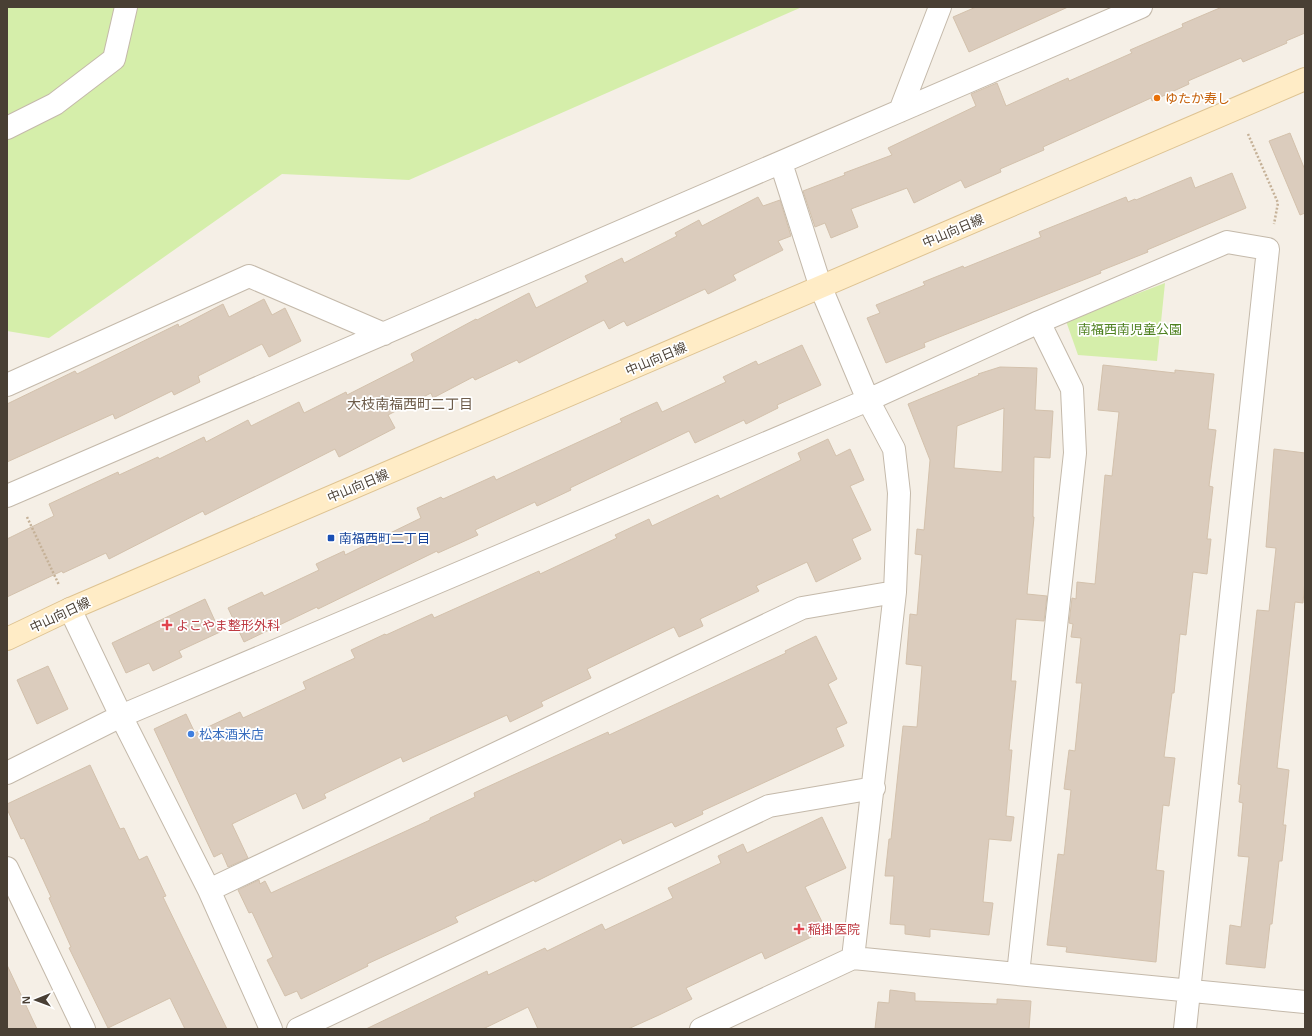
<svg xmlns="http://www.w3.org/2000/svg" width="1312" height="1036" font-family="Helvetica,'Noto Sans JP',sans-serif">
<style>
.green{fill:#d5eeaa}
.building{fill:#dbccbd;stroke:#d3c1ac;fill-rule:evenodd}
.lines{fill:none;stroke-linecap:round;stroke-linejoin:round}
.minor-casing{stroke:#c4b9aa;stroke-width:24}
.secondary-casing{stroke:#dec392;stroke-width:24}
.path{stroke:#c5b197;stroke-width:2.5;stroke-dasharray:2 2;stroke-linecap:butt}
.minor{stroke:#fff;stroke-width:22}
.secondary{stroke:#ffecc6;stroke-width:22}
.food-dot{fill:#e8710a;stroke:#fff;stroke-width:1.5}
.transit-dot{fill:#1a4fb4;stroke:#fff;stroke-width:1.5}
.health-dot{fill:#e0444e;stroke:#fff;stroke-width:1.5}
.shop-dot{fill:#3f7fe0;stroke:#fff;stroke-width:1.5}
.labels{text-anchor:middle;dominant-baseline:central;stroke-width:3.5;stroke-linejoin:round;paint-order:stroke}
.food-label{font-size:13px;fill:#c56008;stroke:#fff;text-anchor:start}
.street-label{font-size:13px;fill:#493f34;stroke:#fff}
.park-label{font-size:13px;fill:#4e8120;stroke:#fff}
.transit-label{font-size:13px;fill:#164399;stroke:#fff;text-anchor:start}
.health-label{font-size:13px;fill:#be3a42;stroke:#fff;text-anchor:start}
.shop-label{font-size:13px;fill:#366cbe;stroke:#fff;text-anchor:start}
.neighbourhood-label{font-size:14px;fill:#6d5c4a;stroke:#fff}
</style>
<rect width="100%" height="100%" fill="#f5efe6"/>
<path class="green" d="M 7,7 L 802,7 L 409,180 L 282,174 L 49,338 L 7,331 Z
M 1165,283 L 1157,361 L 1078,355 L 1066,321 Z"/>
<path class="building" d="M 976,7 L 1068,7 L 969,52 L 953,17 Z
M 1222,7 L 1305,7 L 1305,33 L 1286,41 L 1287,43 L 1243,62 L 1241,58 L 1188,81 L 1189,84 L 1152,101 L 1151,98 L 1043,147 L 1044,150 L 1000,169 L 1001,172 L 965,188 L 961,180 L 914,203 L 907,188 L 851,209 L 858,227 L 831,238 L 825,223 L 815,227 L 803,191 L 845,175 L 844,173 L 892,155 L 888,148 L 976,106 L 971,94 L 997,83 L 1006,106 L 1068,78 L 1069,81 L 1132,53 L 1130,50 L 1183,27 L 1182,24 Z
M 1290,133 L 1305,170 L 1305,213 L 1300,215 L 1269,141 Z
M 1232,173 L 1246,208 L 1147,250 L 1148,252 L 1100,271 L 1101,273 L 924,343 L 925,347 L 886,363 L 867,318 L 880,313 L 876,305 L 925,285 L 923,282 L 963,266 L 964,268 L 1041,237 L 1039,232 L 1126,197 L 1128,202 L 1135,199 L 1136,200 L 1191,177 L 1195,188 Z
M 758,197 L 763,206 L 780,200 L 791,236 L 778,241 L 783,250 L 733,275 L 736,280 L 708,294 L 705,289 L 627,326 L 624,321 L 609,329 L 604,320 L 519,363 L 517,360 L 475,380 L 473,377 L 433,398 L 431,393 L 388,415 L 395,428 L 339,457 L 335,449 L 205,515 L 203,511 L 109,559 L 106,553 L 63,573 L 62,571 L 7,597 L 7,539 L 54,516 L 49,504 L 118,472 L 119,475 L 158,457 L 159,459 L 204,437 L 206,442 L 248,420 L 251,426 L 299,402 L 304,413 L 346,392 L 347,395 L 414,361 L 411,354 L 476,319 L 477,320 L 529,293 L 536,308 L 588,282 L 585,276 L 622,258 L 624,263 L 677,236 L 675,233 L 699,220 L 702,226 Z
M 264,299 L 272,315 L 285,308 L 301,341 L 269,357 L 262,344 L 198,376 L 200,382 L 174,395 L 172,391 L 115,419 L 113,414 L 7,462 L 7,404 L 75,371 L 77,374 L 178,324 L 179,327 L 223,304 L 229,317 Z
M 802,345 L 821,385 L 777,405 L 778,408 L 746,424 L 744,420 L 695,443 L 689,431 L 570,488 L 571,490 L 537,506 L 535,502 L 475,530 L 478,535 L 438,553 L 437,551 L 318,609 L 317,607 L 244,642 L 228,608 L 262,592 L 264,596 L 319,570 L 316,564 L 344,551 L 345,555 L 421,518 L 417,508 L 441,497 L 443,499 L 494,476 L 496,480 L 622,422 L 620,419 L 657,402 L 662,412 L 726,382 L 723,377 L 756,361 L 758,365 Z
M 1103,365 L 1175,373 L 1175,370 L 1214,374 L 1208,429 L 1216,430 L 1209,486 L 1213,487 L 1207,539 L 1211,539 L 1207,574 L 1193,572 L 1186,635 L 1180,634 L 1174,693 L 1172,693 L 1164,757 L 1175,758 L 1169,806 L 1163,805 L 1156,870 L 1164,871 L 1156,962 L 1066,952 L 1067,947 L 1047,945 L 1058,854 L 1064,855 L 1071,790 L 1064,789 L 1069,750 L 1075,751 L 1082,683 L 1076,683 L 1081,638 L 1071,637 L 1073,624 L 1069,623 L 1072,598 L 1076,599 L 1077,582 L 1095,584 L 1105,475 L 1112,476 L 1119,412 L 1098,410 Z
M 1000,367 L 1037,368 L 1035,410 L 1053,411 L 1050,458 L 1034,457 L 1033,517 L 1034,517 L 1027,594 L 1047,596 L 1044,621 L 1016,619 L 1011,681 L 1016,681 L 1009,750 L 1012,750 L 1006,816 L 1014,817 L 1011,841 L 989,839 L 983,902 L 993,903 L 989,935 L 930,929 L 930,937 L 905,934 L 905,925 L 890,924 L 894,876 L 885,876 L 889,839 L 891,839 L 903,726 L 917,727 L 922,666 L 906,664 L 910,614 L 917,615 L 922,555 L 915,554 L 917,529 L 924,530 L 930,460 L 908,404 L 979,375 L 978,374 ZM 1004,408 L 1002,472 L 954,468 L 957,426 Z
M 828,439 L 836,456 L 850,449 L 864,480 L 850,486 L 871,530 L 852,539 L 861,559 L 816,582 L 807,562 L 756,586 L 759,591 L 700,619 L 703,626 L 679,637 L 674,627 L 587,669 L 591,678 L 541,702 L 543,706 L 510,722 L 507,715 L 403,762 L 401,757 L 324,794 L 326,798 L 303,809 L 296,793 L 232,824 L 248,858 L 228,867 L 222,853 L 214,857 L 154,729 L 186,714 L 195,733 L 240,712 L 243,718 L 306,689 L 303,682 L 355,658 L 351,650 L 385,634 L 386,635 L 432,614 L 434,618 L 539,571 L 540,574 L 617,538 L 615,535 L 649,519 L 652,526 L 718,495 L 720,499 L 801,460 L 798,453 Z
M 1274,449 L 1305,453 L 1305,580 L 1303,603 L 1295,602 L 1277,768 L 1289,770 L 1283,825 L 1286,825 L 1282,861 L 1279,861 L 1272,924 L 1270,924 L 1265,968 L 1226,964 L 1230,925 L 1241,927 L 1249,857 L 1238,856 L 1243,803 L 1239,802 L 1241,785 L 1238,784 L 1257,610 L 1269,611 L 1276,548 L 1266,547 Z
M 205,599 L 220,632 L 179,651 L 182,657 L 153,671 L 149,663 L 126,673 L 112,643 Z
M 816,636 L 837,679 L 828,684 L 847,723 L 836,728 L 844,746 L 702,811 L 703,814 L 675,827 L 672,822 L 623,844 L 621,839 L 535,882 L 534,880 L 455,917 L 458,922 L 367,964 L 368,966 L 301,999 L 297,991 L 285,996 L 267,960 L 273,957 L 252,912 L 249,913 L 238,890 L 259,880 L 260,884 L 265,881 L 271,893 L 430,820 L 430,818 L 475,797 L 474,793 L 511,776 L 608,732 L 609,735 L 786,653 L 785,651 Z
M 48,666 L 68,709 L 37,724 L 17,680 Z
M 90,765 L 120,829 L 124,828 L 139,860 L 147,856 L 166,896 L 163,897 L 227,1029 L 185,1029 L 170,998 L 108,1028 L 69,948 L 71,947 L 49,898 L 51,897 L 24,838 L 21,839 L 7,809 L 7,804 Z
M 822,817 L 846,868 L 805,887 L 826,930 L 765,959 L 762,952 L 686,988 L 692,999 L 659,1015 L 628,1029 L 538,1029 L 528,1007 L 483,1029 L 366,1029 L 487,971 L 488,975 L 545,948 L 547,951 L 602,924 L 605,930 L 673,898 L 668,888 L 721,863 L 718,856 L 743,844 L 747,853 Z
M 7,965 L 37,1029 L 7,1029 Z
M 890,990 L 915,993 L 915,1001 L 997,1004 L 997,999 L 1031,1001 L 1029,1029 L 875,1029 L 878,1002 L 889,1003 Z"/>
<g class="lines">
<g class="minor-casing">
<path id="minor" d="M 900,111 L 940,7
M 7,128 L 55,104 L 114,59 L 126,7
M 781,163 L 821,288 L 868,400 L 894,449 L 899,493 L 895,592 L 853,958
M 7,385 L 249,276 L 384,334
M 7,496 L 1141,7
M 70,609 L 121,716 L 209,890 L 271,1029
M 7,773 L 121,716 L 868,400 L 1039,322 L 1227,242 L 1268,249 L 1185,1029
M 7,868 L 84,1029
M 209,890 L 802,608 L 895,592
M 1018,974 L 1075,453 L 1072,389 L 1039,322
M 298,1029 L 769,806 L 874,788
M 701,1029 L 853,958 L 1305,1002"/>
</g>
<g class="secondary-casing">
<path id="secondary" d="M 7,639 L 70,609 L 1305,79"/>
</g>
<path class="path" d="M 1248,134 L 1278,203 L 1274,224
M 27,517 L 59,585"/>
<use href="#minor" class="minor"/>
<use href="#secondary" class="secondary"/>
</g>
<circle class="food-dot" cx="1157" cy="98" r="4"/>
<rect class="transit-dot" x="327" y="534" width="8" height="8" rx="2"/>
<g class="health-dot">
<path d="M165 619h4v4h4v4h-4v4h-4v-4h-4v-4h4z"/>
<path d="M797 923h4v4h4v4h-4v4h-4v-4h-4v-4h4z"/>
</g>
<circle class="shop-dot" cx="191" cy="734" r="4"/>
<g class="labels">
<g class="food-label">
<text x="1165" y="98">ゆたか寿し</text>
</g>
<g class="street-label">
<text transform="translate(953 231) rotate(-23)">中山向日線</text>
<text transform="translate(656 359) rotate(-23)">中山向日線</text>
<text transform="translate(358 486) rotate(-23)">中山向日線</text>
<text transform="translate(60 615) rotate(-25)">中山向日線</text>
</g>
<g class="park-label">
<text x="1130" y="329">南福西南児童公園</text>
</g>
<g class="transit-label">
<text x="339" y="538">南福西町二丁目</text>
</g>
<g class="health-label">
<text x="176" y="625">よこやま整形外科</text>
<text x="808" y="929">稲掛医院</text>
</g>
<g class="shop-label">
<text x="199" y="734">松本酒米店</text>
</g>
<g class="neighbourhood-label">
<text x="410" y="404">大枝南福西町二丁目</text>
</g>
</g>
<rect width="1312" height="1036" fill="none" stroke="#493f34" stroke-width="16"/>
<g transform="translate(36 1000) rotate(269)" stroke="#ffffff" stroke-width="3" paint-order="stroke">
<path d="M0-3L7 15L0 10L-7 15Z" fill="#493f34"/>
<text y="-6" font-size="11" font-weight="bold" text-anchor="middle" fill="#493f34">N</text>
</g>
</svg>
